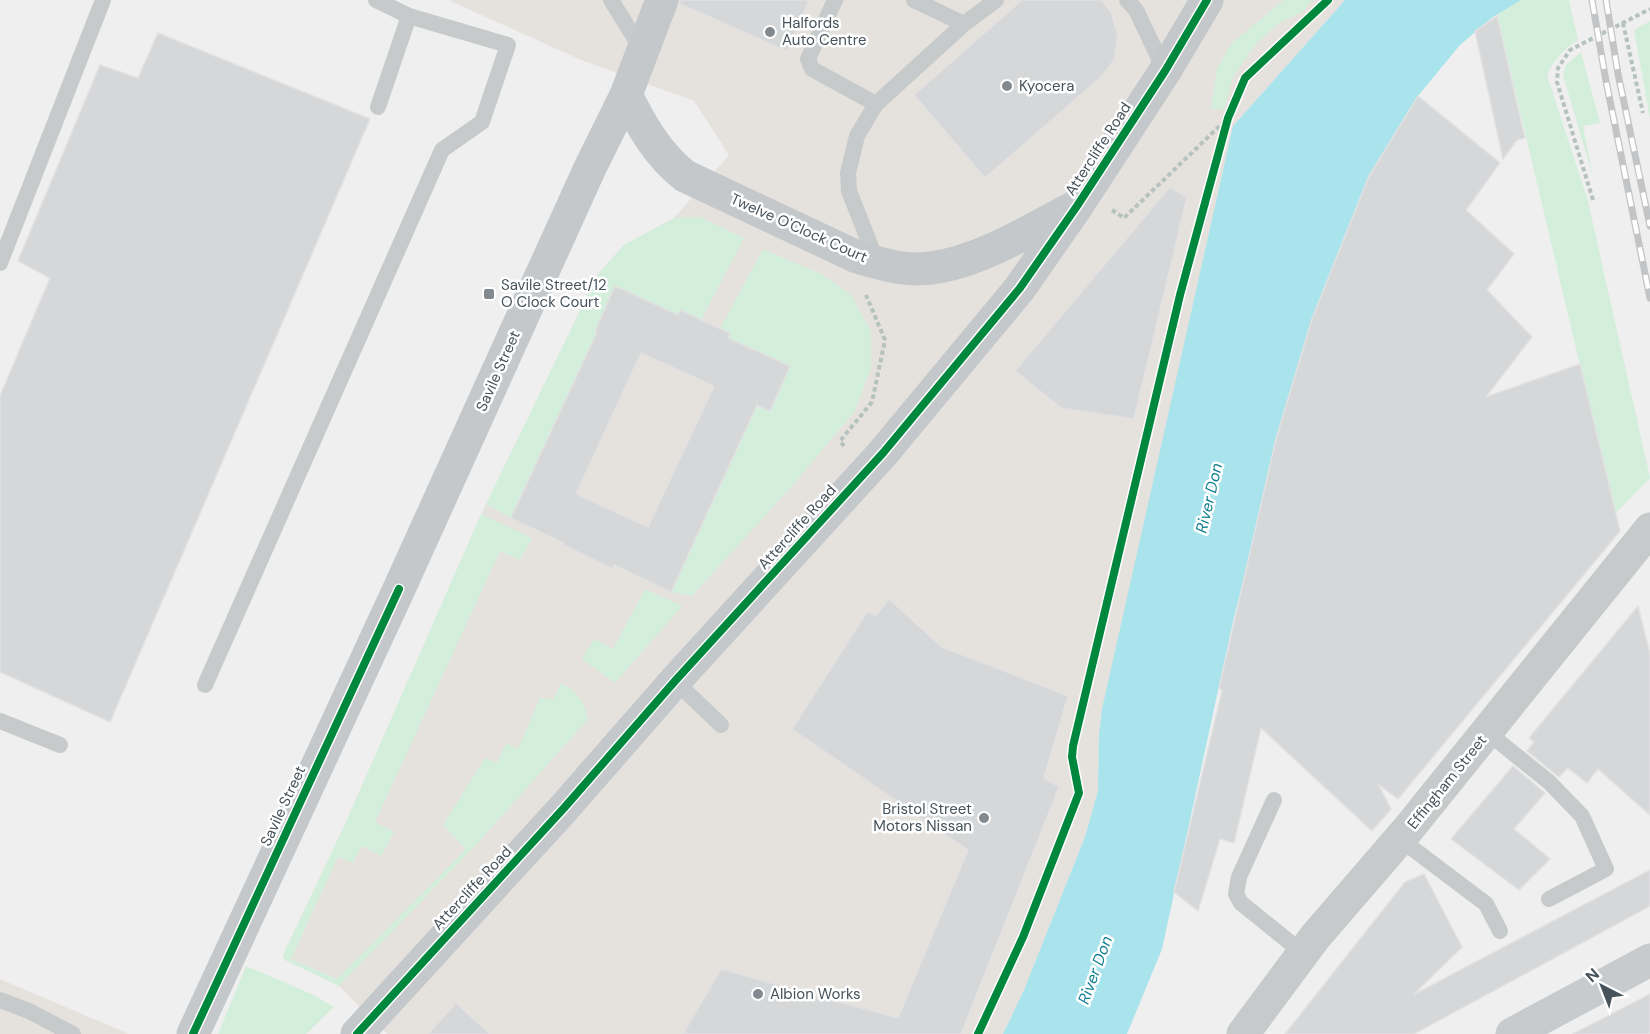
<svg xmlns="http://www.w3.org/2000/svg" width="1650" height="1034" font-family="'DM Sans',sans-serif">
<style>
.commercial{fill:#e5e2dd}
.green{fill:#d4eedc}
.water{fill:#a9e3ec}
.building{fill:#d6d7d8;stroke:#e1e1e2;stroke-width:1.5;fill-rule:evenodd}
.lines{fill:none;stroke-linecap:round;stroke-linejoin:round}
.path{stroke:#b5c2bd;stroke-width:4;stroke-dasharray:4.5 3;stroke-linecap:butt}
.lane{stroke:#c7cacb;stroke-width:16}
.street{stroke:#c7cacb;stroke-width:33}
.secondary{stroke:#c8cbce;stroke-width:33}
.primary{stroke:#c4c8cb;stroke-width:33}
.rail-casing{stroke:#c3c4c6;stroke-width:7}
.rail{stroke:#fff;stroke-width:4.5;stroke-dasharray:14;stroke-linecap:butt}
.cycleway-casing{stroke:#fff;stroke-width:11}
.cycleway{stroke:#00873e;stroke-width:8}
.poi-dot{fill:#828a8f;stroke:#fff;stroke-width:2}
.labels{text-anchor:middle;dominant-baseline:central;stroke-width:5;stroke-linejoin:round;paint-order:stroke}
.poi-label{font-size:15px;fill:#46535b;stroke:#fff;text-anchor:start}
.street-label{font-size:15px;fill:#46535b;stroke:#fff}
.water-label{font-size:16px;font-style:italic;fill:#0e7f91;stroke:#fff}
</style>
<rect width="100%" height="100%" fill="#f0efef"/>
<path class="commercial" d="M 448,0 L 1345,0 L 1233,126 L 1099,735 L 1098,791 L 1085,837 L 1024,990 L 1003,1034 L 387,1034 L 339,986 L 285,960 L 283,955 L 346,822 L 486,504 L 598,274 L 624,245 L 674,218 L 729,155 L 694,101 L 581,60 Z
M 0,979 L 14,985 L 129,1034 L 0,1034 Z"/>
<path class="green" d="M 1284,0 L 1312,0 L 1304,11 L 1279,23 L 1256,44 L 1233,77 L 1224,109 L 1211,109 L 1217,68 L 1232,43 Z
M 1521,0 L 1569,0 L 1578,40 C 1563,50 1554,60 1547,75 L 1588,201 L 1650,478 L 1615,514 L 1499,22 L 1498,14 Z
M 1650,21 L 1650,119 L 1634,30 Z
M 1581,52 L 1600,123 L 1583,126 L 1593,177 L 1563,75 L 1566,65 Z
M 700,217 L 744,238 L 701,320 L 678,315 L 615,286 L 595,331 L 600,334 L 511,518 L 486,504 L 598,274 L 624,245 L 674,218 Z
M 763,249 L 823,275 L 851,295 L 871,331 L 871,368 L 855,411 L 791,487 L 692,596 L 671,592 L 757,405 L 770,411 L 790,366 L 728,338 L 730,333 L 720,329 Z
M 481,514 L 532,538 L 520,560 L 500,551 L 375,822 L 394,832 L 381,856 L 362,846 L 353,863 L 338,857 L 291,959 L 337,979 L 466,849 L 443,825 L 485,758 L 497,763 L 506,743 L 518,749 L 540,698 L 553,700 L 561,683 C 577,692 584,701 588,719 L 476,845 L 339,986 L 285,960 L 283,955 L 346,822 Z
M 645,589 L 682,606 L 615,683 L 582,659 L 594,639 L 613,649 Z
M 246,966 L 314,995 L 334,1007 L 306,1034 L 218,1034 Z"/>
<path class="water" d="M 1345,0 L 1521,0 L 1493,17 L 1460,45 L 1417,97 L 1314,318 L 1234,617 L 1162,949 L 1127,1034 L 1003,1034 L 1024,990 L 1085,837 L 1098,791 L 1099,735 L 1102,709 L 1233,126 Z"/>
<path class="building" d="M 680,0 L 809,0 L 787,51 L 680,4 Z
M 1022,0 L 1101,0 L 1111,12 L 1118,36 L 1114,60 L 1101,77 L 985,178 L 914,95 Z
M 1497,16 L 1525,138 L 1517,140 L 1503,159 L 1475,31 Z
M 158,33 L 370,119 L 110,722 L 0,672 L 0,396 L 50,278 L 18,261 L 100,65 L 138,78 Z
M 1418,96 L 1500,163 L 1466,210 L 1514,254 L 1487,290 L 1532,337 L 1486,397 L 1580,364 L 1620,531 L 1398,799 L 1378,784 L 1391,809 L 1372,831 L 1261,728 L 1234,843 L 1220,839 L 1198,911 L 1174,892 L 1222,691 L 1219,688 L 1276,439 L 1312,319 L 1369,176 Z
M 1170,187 L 1187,197 L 1134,419 L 1061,408 L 1015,371 Z
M 615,286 L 678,315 L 680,310 L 701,320 L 730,333 L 728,338 L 790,366 L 770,411 L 757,405 L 671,592 L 614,565 L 613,569 L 563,545 L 564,543 L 511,518 L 597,332 L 595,331 ZM 641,353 L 714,386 L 648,527 L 576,494 Z
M 889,599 L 942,647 L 1068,696 L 1044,778 L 1059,787 L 961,1034 L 683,1034 L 721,969 L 898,1018 L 968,850 L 792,729 L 867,612 L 876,615 Z
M 1638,606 L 1650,654 L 1650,815 L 1598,769 L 1587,783 L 1568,768 L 1559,777 L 1527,751 L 1534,742 L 1529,738 Z
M 1513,766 L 1545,793 L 1514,829 L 1550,859 L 1519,890 L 1451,839 Z
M 1650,870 L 1650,906 L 1414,1034 L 1285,1034 L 1405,882 L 1424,874 L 1462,947 L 1413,995 Z
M 1650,994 L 1650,1034 L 1573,1034 Z
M 456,1003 L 490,1034 L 428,1034 Z"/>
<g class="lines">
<path class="path" d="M 1623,23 L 1643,113
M 1593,200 L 1557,82 L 1558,68 L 1570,50 L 1650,9
M 1112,210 L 1124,218 L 1228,118
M 844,446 L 840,441 L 872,402 L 885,340 L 866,295"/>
<path class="lane" d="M 376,0 L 409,16 L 378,107
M 611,0 L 642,50
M 835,0 L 808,59 L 812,69 L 876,104
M 914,0 L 964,24
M 1127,0 L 1136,10 L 1165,71
M 877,262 L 849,191 L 848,173 L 857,136 L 876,104 L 964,24 L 996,0
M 0,263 L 103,0
M 675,681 L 721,725
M 205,685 L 442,150 L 482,122 L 508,45 L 409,16
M 0,721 L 60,745
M 1487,732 L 1549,782 L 1582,816 L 1606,869 L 1549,899
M 1274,800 L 1239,877 L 1236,894 L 1241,903 L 1303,953
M 1400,839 L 1486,904 L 1500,931
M 0,1000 L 29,1011 L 73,1034"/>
<path class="street" d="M 1243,1034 L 1315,937 L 1409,828 L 1650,529"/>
<path class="secondary" d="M 1512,1034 L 1650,960"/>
<path class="primary" d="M 626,95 C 642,126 657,154 685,176 L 857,257 C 871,261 887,266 902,268 C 958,276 1024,233 1073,208
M 193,1034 L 399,589 L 589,170 L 626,95 L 662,0
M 357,1034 L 564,808 L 675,681 L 883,453 L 1020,288 L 1077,206 L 1165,71 L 1207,0"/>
<g class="rail-casing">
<path id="rail" d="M 1592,0 L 1606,81 L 1650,298
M 1606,0 L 1618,74 L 1650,226"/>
</g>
<use href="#rail" class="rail"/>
<g class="cycleway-casing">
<path id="cycleway" d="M 193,1034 L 399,589
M 357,1034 L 564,808 L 675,681 L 883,453 L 1020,288 L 1077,206 L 1165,71 L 1207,0
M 978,1034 L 1023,937 L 1079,793 L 1072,757 L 1073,746 L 1180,295 L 1228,118 L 1245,78 L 1328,0"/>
</g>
<use href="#cycleway" class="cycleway"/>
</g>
<g class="poi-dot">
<circle cx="770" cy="32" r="6"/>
<circle cx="1007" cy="86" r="6"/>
<rect x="483" y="288" width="12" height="12" rx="3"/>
<circle cx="984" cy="818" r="6"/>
<circle cx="758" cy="994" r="6"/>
</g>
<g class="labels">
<g class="poi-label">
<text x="782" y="23">Halfords<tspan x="782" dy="17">Auto Centre</tspan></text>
<text x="1019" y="86">Kyocera</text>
<text x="501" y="285">Savile Street/12<tspan x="501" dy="17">O Clock Court</tspan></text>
<text x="972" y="809" text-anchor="end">Bristol Street<tspan x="972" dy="17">Motors Nissan</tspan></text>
<text x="770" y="994">Albion Works</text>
</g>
<g class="street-label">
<text transform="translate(1098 149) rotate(-57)">Attercliffe Road</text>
<text transform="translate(799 228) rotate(24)">Twelve O'Clock Court</text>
<text transform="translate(498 371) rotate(-66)">Savile Street</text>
<text transform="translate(797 527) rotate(-48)">Attercliffe Road</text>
<text transform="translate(1447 782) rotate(-51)">Effingham Street</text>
<text transform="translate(283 806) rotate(-65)">Savile Street</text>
<text transform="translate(472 888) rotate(-47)">Attercliffe Road</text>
</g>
<g class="water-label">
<text transform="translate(1209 498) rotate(-77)">River Don</text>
<text transform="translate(1095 970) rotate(-70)">River Don</text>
</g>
</g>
<g transform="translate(1602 986) rotate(318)" stroke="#ffffff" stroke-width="4.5" paint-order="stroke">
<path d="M0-4.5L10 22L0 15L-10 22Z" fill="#46535b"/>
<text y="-9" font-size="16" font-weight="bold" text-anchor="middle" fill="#46535b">N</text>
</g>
</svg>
